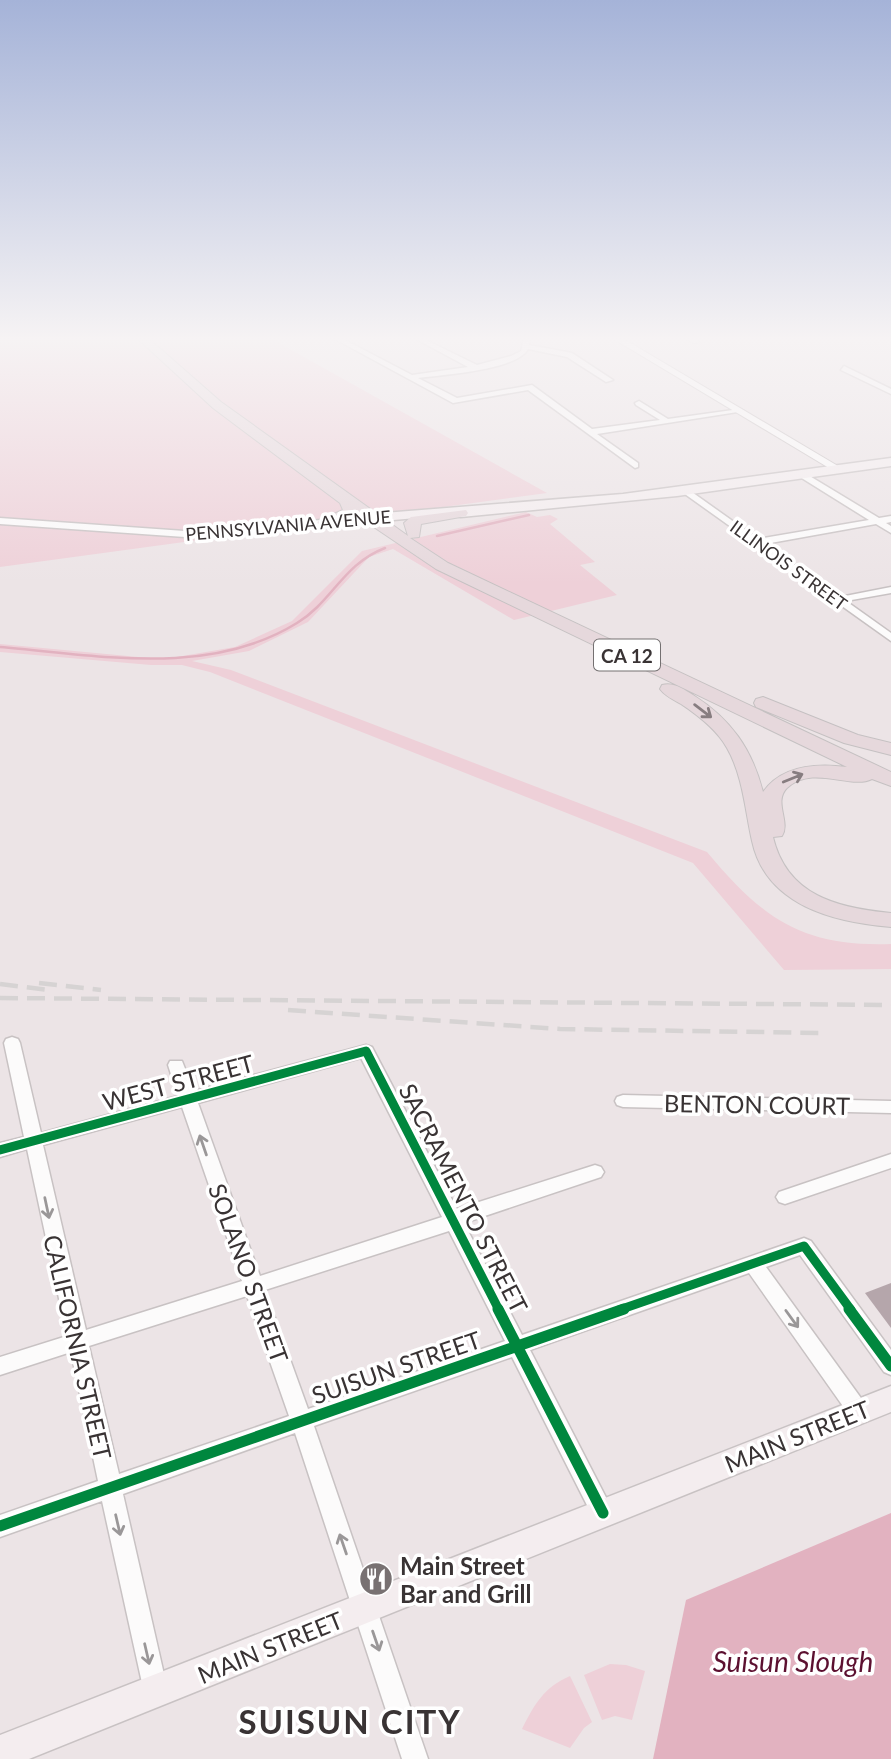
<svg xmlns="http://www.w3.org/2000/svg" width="891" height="1759" font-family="Lato,sans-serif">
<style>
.green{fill:#eed0d8}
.water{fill:#e2b2c0}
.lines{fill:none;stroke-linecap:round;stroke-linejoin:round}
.stream{stroke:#e2b2c0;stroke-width:2.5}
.building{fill:#b5a6ab}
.minor-casing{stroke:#c8c2c3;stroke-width:3}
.tertiary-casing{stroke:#c8c2c3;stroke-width:2}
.secondary-casing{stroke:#c8c2c3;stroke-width:3}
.trunk-casing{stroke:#c5c1c2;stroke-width:2}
.minor{fill:#fcfbfb;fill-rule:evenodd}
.tertiary{fill:#fcfbfb;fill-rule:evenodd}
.secondary{fill:#f4edef;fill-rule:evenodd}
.trunk{fill:#e6d8dc;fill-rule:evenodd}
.rail{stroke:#d6d3d3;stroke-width:4.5;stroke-dasharray:18 9;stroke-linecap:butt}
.cycleway-far1-casing{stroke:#fff;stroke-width:13}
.cycleway-casing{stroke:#fff;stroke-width:16}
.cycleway-far1{stroke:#00873e;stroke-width:9}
.cycleway{stroke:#00873e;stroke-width:11}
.oneway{stroke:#877d80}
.oneway2{stroke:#9a9798}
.labels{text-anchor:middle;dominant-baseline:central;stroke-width:7;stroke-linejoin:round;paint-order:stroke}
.far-street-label{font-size:18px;fill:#393334;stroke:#fff}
.shield{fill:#fff;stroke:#747071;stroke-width:2}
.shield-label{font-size:19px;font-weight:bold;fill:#393334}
.near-street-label{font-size:24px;fill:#393334;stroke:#fff}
.near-poi-label{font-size:24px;font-weight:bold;fill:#393334;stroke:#fff;text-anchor:start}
.near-water-label{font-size:28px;font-style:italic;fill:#5c1030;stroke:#fff}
.near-district-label{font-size:33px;font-weight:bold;letter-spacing:2px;fill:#393334;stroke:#fff}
</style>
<rect width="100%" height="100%" fill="#ece4e6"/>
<path class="green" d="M 0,338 L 270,338 L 547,493 L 0,567 Z
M 526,512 L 537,517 L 550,515 L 558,519 L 550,524 L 595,562 L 580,565 L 617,595 L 514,620 L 393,549 L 369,557 L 308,622 L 249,651 L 192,661 L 231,670 L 707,852 C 763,919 802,947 891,944 L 891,969 L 784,970 L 693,863 L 210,672 L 182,665 L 151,665 L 0,652 L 0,644 L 149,658 L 171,658 L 235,647 L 292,621 L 362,551 Z
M 610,1664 L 626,1665 L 645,1671 L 632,1720 L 615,1716 L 602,1720 L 584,1675 Z
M 570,1676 L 592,1722 L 584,1728 L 570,1748 L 522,1729 C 534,1705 544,1687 570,1676 Z"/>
<path class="water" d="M 891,1513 L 891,1759 L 653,1759 L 686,1600 Z"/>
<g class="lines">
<path class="stream" d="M 437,536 L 529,515
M 0,647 C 98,655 208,678 297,623 C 332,602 343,564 385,548"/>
</g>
<path class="building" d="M 891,1283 L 891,1328 L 865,1293 Z"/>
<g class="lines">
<g class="minor-casing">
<path id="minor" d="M 333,338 L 341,338 L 412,375 L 468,367 L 414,338 L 422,338 L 477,365 L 511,356 L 521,351 L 524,338 L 530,338 L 529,345 L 572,353 L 613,380 L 606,382 L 567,357 L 528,349 C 517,370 442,375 418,378 L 457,398 L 532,385 L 592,429 L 660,420 L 636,405 L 635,403 L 639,401 L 668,419 L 740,409 L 744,411 L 597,434 L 638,463 L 638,467 L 635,468 L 528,390 L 453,403 Z
M 685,338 L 693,338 L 699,342 L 694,343 Z
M 844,366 L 891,389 L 891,394 L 841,370 Z
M 803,472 L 879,518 L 891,516 L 891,522 L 886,523 L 891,526 L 891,533 L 876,524 L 765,544 L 840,597 L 891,587 L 891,593 L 846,601 L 891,633 L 891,641 L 682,492 L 689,490 L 758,539 L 869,520 L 800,477 L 799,475 Z
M 371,515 L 374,516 L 374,520 L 199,538 L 0,524 L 0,518 L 199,532 Z
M 12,1037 L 18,1039 L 20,1043 L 41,1133 L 178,1096 L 168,1065 L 170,1061 L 182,1061 L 194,1091 L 366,1045 L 372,1047 L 457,1209 L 595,1165 L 601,1167 L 604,1172 L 601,1177 L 464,1223 L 522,1335 L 804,1238 L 811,1241 L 891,1350 L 891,1375 L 884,1372 L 800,1255 L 766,1267 L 866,1405 L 870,1412 L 866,1419 L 859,1421 L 852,1419 L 749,1273 L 530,1350 L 614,1513 L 611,1521 L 603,1524 L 595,1521 L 512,1357 L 314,1426 L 428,1759 L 402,1759 L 295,1433 L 123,1494 L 168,1692 L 165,1701 L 156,1704 L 147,1701 L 144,1692 L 102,1501 L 0,1537 L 0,1515 L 98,1481 L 71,1352 L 0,1375 L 0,1357 L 67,1336 L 27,1149 L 0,1157 L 0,1143 L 24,1137 L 4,1043 L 6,1039 ZM 361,1058 L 442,1217 L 260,1276 L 198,1103 ZM 182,1107 L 242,1281 L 86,1330 L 43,1145 ZM 449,1231 L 505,1341 L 308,1409 L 265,1290 ZM 247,1296 L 289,1416 L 119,1474 L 89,1346 Z
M 623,1095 L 891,1101 L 891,1113 L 623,1107 L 617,1105 L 615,1101 L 617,1097 Z
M 891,1154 L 891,1168 L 785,1204 L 779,1202 L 776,1197 L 779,1192 Z"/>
</g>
<g class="tertiary-casing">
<path id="tertiary" d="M 612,338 L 622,338 L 843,469 L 834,471 Z"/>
</g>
<g class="secondary-casing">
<path id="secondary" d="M 891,458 L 891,466 L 677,496 L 461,517 L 450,515 L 371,522 L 365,518 L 371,514 L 623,494 Z
M 891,1386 L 891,1412 L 29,1759 L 0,1759 L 0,1735 Z"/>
</g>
<g class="trunk-casing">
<path id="trunk" d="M 137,338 L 148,338 L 221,402 L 408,536 L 404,523 L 411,517 L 466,510 L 468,513 L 466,516 L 421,524 L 419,537 L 410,538 L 448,563 L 891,772 L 891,786 L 872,779 C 851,790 813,764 787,788 C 773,802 791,822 782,836 L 773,837 C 787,896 838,908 891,913 L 891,927 C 834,922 766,906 752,841 C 745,810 743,776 727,748 C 717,730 699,716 681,704 C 674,700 665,696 660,689 L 662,685 C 674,682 683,689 693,695 C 731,719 752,749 763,792 C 782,765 816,763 847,767 L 436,569 L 356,515 L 330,526 L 320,526 L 317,523 L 320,520 L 343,510 L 340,503 L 213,408 Z
M 763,697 L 858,735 L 891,743 L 891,755 L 844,743 L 756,707 L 754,703 L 756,699 Z"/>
</g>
<use href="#minor" class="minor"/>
<use href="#tertiary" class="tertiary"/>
<use href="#secondary" class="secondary"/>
<use href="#trunk" class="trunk"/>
<path class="rail" d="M 39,983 L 101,990
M 0,984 L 49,990
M 0,998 L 891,1005
M 288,1010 L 560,1029 L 823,1033"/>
<g class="cycleway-far1-casing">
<path id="cycleway-far1" d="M 0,1150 L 366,1051 L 499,1310
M 619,1310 L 804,1246 L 851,1310"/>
</g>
<g class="cycleway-casing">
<path id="cycleway" d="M 498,1309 L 603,1513
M 849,1309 L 891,1366
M 0,1526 L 624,1309"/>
</g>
<use href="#cycleway-far1" class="cycleway-far1"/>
<use href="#cycleway" class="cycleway"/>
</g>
<defs><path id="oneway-shaft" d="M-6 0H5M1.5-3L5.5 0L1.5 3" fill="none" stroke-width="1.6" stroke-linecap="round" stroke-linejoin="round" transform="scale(1.75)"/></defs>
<g class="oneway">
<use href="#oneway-shaft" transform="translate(703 711) rotate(37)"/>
<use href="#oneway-shaft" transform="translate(793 778) rotate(-22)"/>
</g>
<g class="oneway2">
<use href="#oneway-shaft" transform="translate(203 1145) rotate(-109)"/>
<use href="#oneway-shaft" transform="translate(47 1208) rotate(78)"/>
<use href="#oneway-shaft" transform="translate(792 1319) rotate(54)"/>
<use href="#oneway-shaft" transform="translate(118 1525) rotate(77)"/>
<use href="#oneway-shaft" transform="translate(343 1544) rotate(-109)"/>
<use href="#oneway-shaft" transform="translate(376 1641) rotate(71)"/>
<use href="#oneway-shaft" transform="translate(147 1654) rotate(77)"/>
</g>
<linearGradient id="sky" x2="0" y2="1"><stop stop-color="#a5b3d8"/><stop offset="0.58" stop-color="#f6f3f4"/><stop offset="1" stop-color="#f6f3f4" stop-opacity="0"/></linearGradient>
<rect width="891" height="584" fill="url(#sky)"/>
<defs>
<g id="restaurant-disc" transform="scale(1.75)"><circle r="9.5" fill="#787172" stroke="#fff"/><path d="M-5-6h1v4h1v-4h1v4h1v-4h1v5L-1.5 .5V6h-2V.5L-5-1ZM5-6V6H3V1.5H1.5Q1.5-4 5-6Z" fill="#fff"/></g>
</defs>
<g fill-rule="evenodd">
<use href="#restaurant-disc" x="376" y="1579"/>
</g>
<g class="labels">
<g class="far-street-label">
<text transform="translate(288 525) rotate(-5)">PENNSYLVANIA AVENUE</text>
<text transform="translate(789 565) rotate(36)">ILLINOIS STREET</text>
</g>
<rect class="shield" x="594" y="639.5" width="66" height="31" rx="5"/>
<g class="shield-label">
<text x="627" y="655">CA 12</text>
</g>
<g class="near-street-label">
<text transform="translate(178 1082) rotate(-15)">WEST STREET</text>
<text transform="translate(757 1104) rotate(1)">BENTON COURT</text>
<text transform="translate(464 1198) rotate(63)">SACRAMENTO STREET</text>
<text transform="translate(249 1273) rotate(70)">SOLANO STREET</text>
<text transform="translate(78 1347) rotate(77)">CALIFORNIA STREET</text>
<text transform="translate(396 1367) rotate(-19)">SUISUN STREET</text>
<text transform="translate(797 1436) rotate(-22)">MAIN STREET</text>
<text transform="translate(270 1647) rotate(-22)">MAIN STREET</text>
</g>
<g class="near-poi-label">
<text x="400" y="1565">Main Street<tspan x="400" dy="28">Bar and Grill</tspan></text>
</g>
<g class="near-water-label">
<text x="793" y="1661">Suisun Slough</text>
</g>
<g class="near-district-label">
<text x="350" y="1721">SUISUN CITY</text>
</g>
</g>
</svg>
